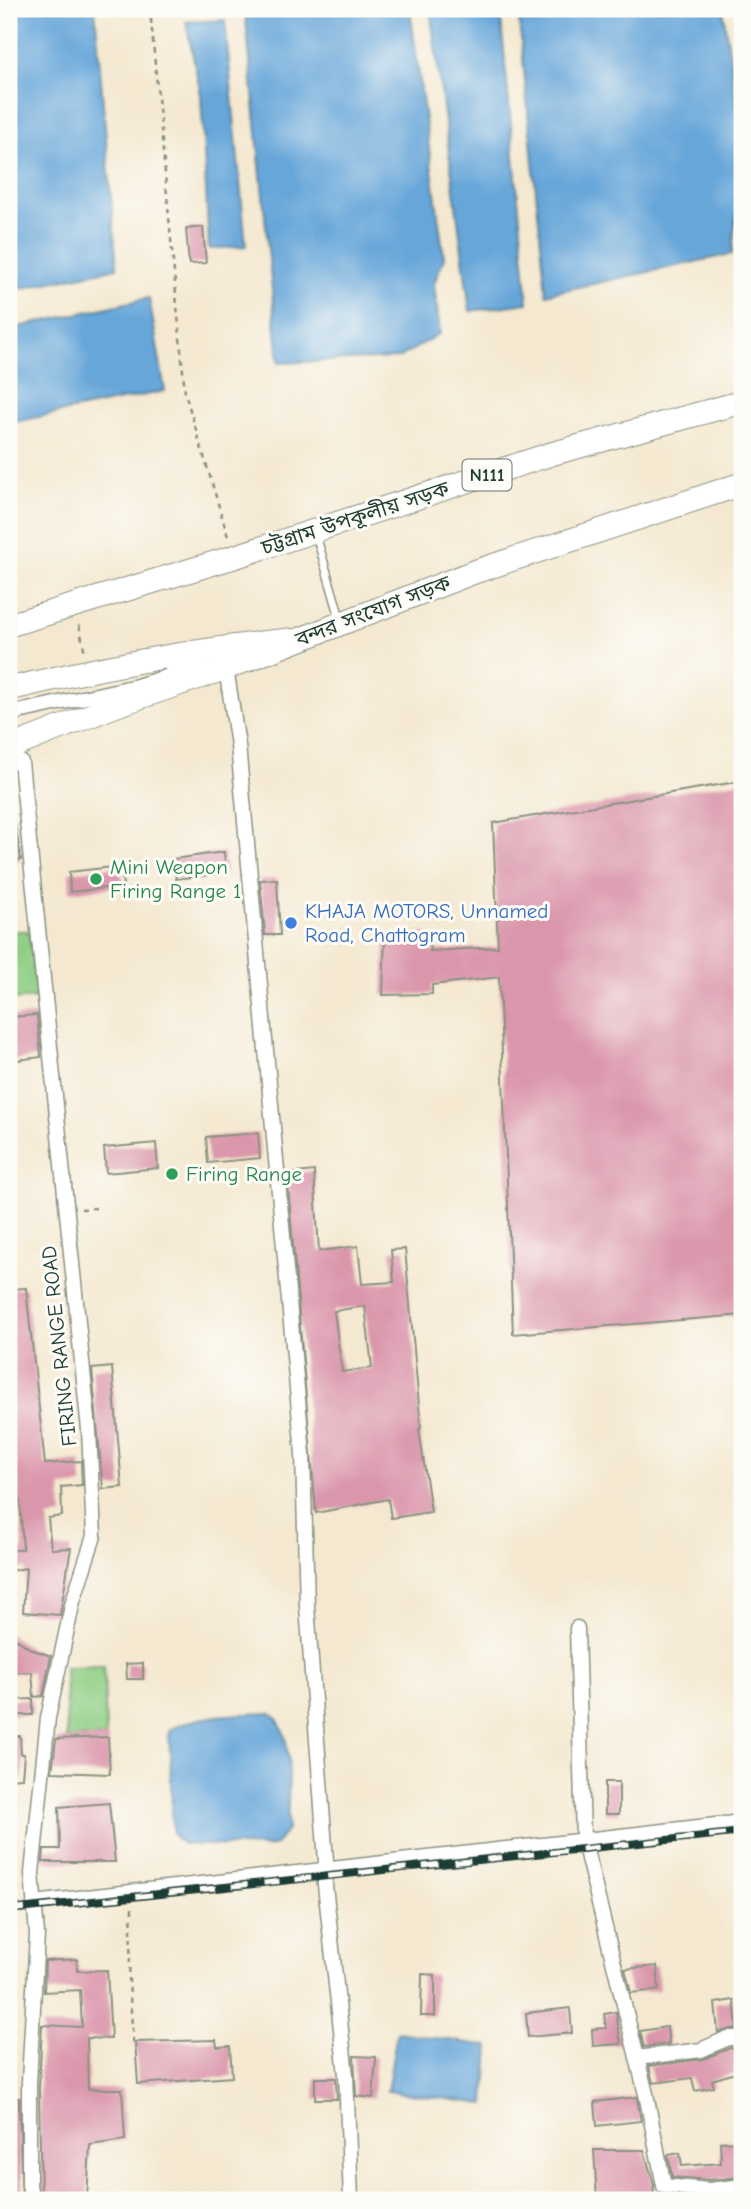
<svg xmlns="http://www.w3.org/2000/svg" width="751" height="2209" font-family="'Comic Neue','Noto Sans Bengali',sans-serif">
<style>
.green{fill:#8fce84;stroke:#57865c;stroke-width:2}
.water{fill:#66a6d9;stroke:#427286;stroke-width:2}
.building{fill:#da96ab;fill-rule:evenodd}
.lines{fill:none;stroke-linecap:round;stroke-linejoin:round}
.service-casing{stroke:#8a9282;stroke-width:10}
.minor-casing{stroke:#8a9282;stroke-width:17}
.primary-casing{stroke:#8a9282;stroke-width:25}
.trunk-casing{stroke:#8a9282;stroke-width:25}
.path{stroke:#8a9282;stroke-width:2.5;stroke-dasharray:5 5;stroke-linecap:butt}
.service{stroke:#fff;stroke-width:7}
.minor{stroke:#fff;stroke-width:14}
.primary{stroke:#fff;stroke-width:23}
.trunk{stroke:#fff;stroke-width:23}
.rail-casing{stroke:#1f3d34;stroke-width:8}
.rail{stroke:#fdfcf7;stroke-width:5;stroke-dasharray:16;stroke-linecap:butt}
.leisure-dot{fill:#2e9e5b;stroke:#fdfcf7;stroke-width:2.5}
.shop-dot{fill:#3f7fe0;stroke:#fdfcf7;stroke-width:2.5}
.labels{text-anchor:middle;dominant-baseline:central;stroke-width:6;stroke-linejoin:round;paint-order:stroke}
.shield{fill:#fdfcf7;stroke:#62766e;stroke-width:2}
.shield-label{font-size:19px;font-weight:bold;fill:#1f3d34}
.street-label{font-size:21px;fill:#1f3d34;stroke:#fdfcf7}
.leisure-label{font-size:21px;fill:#27864d;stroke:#fdfcf7;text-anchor:start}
.shop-label{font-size:21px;fill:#366cbe;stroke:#fdfcf7;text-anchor:start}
</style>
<rect width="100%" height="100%" fill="#fdfcf7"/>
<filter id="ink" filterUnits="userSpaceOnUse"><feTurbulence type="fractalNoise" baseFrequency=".0143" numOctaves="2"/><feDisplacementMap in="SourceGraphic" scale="14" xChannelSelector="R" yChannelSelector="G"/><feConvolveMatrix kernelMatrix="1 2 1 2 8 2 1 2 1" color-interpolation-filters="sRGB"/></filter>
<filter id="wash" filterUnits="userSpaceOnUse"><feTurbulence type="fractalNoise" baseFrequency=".00686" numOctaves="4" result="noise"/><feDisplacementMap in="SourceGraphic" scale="28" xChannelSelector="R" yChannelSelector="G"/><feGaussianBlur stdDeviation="1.57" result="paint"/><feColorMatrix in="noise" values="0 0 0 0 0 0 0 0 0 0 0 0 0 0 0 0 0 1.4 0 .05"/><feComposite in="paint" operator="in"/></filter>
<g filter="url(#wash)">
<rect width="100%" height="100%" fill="#f4e8d0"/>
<path class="green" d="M 9,931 L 29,931 L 37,998 L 9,1000 Z
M 104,1666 L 106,1737 L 67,1739 L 65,1667 Z"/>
<path class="water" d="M 9,9 L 95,9 L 117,268 L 9,291 Z
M 245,9 L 410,9 L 444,258 L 434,284 L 440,333 L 399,358 L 279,363 Z
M 430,9 L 500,9 L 528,303 L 470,311 Z
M 518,9 L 723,9 L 742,142 L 742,215 L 736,216 L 732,254 L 546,294 Z
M 225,20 L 246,246 L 209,249 L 201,95 L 186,22 Z
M 149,298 L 165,391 L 9,423 L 9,329 Z
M 271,1713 C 297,1733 287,1800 287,1830 L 275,1845 L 267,1847 L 183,1844 L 173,1834 L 169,1730 C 200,1714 237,1714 271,1713 Z
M 397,2032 L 489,2046 L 485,2104 L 387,2091 Z"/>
<g id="blocks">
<path class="building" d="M 203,227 L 206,263 L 189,264 L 186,229 Z
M 742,781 L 742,1315 L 513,1334 L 499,977 L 432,985 L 432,994 L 383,995 L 385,937 L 428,933 L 430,951 L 498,947 L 493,823 Z
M 9,823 L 15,823 L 21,860 L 9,862 Z
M 224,852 L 226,873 L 176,879 L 173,859 Z
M 121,866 L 123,886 L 70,892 L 69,872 Z
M 277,879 L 280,935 L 265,935 L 260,880 Z
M 37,1015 L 41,1057 L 9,1061 L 9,1017 Z
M 258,1133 L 260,1158 L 208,1163 L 206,1137 Z
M 156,1143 L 158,1168 L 106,1173 L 104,1148 Z
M 314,1171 L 319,1251 L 358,1246 L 362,1284 L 394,1282 L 391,1250 L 405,1249 L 421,1428 L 419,1429 L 431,1512 L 391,1518 L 388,1499 L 316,1513 L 287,1174 ZM 365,1306 L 372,1368 L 342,1372 L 334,1311 Z
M 26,1288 L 45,1464 L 81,1461 L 82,1485 L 61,1487 L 62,1516 L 48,1518 L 51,1549 L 71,1548 L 60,1615 L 23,1612 L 26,1568 L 9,1571 L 9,1551 L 23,1549 L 20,1500 L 9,1501 L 9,1289 Z
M 112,1367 L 122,1487 L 103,1489 L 92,1369 Z
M 9,1634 L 31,1649 L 51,1656 L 43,1696 L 34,1697 L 32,1672 L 9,1673 Z
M 143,1663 L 143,1679 L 127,1679 L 126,1664 Z
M 33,1699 L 33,1715 L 9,1715 L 9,1700 Z
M 9,1736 L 20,1736 L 21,1754 L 24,1754 L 22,1778 L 9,1779 Z
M 108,1737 L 110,1774 L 52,1772 L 56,1739 Z
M 605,1782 L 619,1782 L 619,1814 L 605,1814 Z
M 109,1803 L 115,1862 L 43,1862 L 44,1849 L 60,1849 L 59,1807 Z
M 77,1959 L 78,1971 L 107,1970 L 111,2039 L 87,2038 L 88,2089 L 122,2089 L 125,2140 L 90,2145 L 87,2200 L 41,2200 L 39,2088 L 42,2025 L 82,2027 L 80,1990 L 44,1992 L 45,1961 Z
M 657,1966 L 659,1990 L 631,1993 L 625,1969 Z
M 422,1974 L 435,1975 L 435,2016 L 421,2016 Z
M 734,2000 L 737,2028 L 718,2032 L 715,2003 Z
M 570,2008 L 572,2033 L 528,2037 L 526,2013 Z
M 616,2012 L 621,2044 L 593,2046 L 592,2029 L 606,2028 L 604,2014 Z
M 667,2027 L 669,2044 L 644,2047 L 640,2031 Z
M 216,2040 L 217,2047 L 230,2046 L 232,2077 L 138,2084 L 135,2042 Z
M 730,2048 L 742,2048 L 742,2071 L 712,2080 L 714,2087 L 695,2091 L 692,2078 L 653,2083 L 649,2066 L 703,2059 Z
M 354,2056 L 376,2057 L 373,2098 L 356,2096 Z
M 315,2078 L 336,2078 L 337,2099 L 315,2099 Z
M 637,2097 L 641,2121 L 597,2126 L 595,2102 Z
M 9,2098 L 19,2098 L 22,2200 L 13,2200 L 11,2180 L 9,2180 Z
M 742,2141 L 742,2177 L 710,2180 L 672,2177 L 668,2155 L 680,2153 L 682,2166 L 721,2163 L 720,2142 Z
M 594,2150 L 644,2150 L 654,2185 L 653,2200 L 597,2200 Z"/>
</g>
</g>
<g filter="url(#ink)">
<use href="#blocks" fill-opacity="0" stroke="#8a9282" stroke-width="2"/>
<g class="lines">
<g class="service-casing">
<path id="service" d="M 316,535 L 341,621"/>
</g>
<g class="minor-casing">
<path id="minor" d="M 226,668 L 238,745 L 303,1454 L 307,1606 L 326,1861 L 324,1876 L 346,2075 L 351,2200
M 173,675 L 208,654
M 9,714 L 137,686 L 173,675 L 171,662 L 159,658
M 9,762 L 21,762 L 89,1430 L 94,1536 L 73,1601 L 48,1718 L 32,1873 L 37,1934 L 29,2082 L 29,2185 L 32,2200
M 577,1628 L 583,1838 L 646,2094 L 664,2186 L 710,2190 L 713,2200
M 34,1903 L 742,1822
M 637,2058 L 701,2050 L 728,2038 L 742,2038
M 710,2190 L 742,2186"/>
</g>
<g class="primary-casing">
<path id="primary" d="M 9,625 L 234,557
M 9,689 C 104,666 191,650 289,640"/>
</g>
<g class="trunk-casing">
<path id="trunk" d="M 234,557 L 551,454 L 742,402
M 9,748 L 117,705 L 226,668 L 474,572 L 742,484"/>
</g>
<path class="path" d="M 150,9 L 185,393 L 229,540
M 79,625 L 85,653
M 81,1209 L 97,1208
M 9,1905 L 20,1904
M 132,1908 L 129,1981 L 133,2042"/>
<use href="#service" class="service"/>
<use href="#minor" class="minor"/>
<use href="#primary" class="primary"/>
<use href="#trunk" class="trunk"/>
<g class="rail-casing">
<path id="rail" d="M 9,1910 L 742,1832"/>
</g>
<use href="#rail" class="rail"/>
</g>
</g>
<g class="leisure-dot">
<circle cx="96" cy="879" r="7"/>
<circle cx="172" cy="1174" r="7"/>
</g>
<circle class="shop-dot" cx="291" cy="923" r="7"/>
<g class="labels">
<rect class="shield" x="462.5" y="459.5" width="49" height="31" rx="5"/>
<g class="shield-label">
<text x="487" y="475">N111</text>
</g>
<g class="street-label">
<text transform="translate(355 518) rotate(-18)">চট্টগ্রাম উপকূলীয় সড়ক</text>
<text transform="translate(373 611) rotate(-21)">বন্দর সংযোগ সড়ক</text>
<text transform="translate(59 1346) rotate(-96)">FIRING RANGE ROAD</text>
</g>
<g class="leisure-label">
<text x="110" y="867">Mini Weapon<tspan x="110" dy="24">Firing Range 1</tspan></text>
<text x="186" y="1174">Firing Range</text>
</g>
<g class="shop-label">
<text x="305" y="911">KHAJA MOTORS, Unnamed<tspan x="305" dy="24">Road, Chattogram</tspan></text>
</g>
</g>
<rect width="751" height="2209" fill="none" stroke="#fdfcf7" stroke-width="35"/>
</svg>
